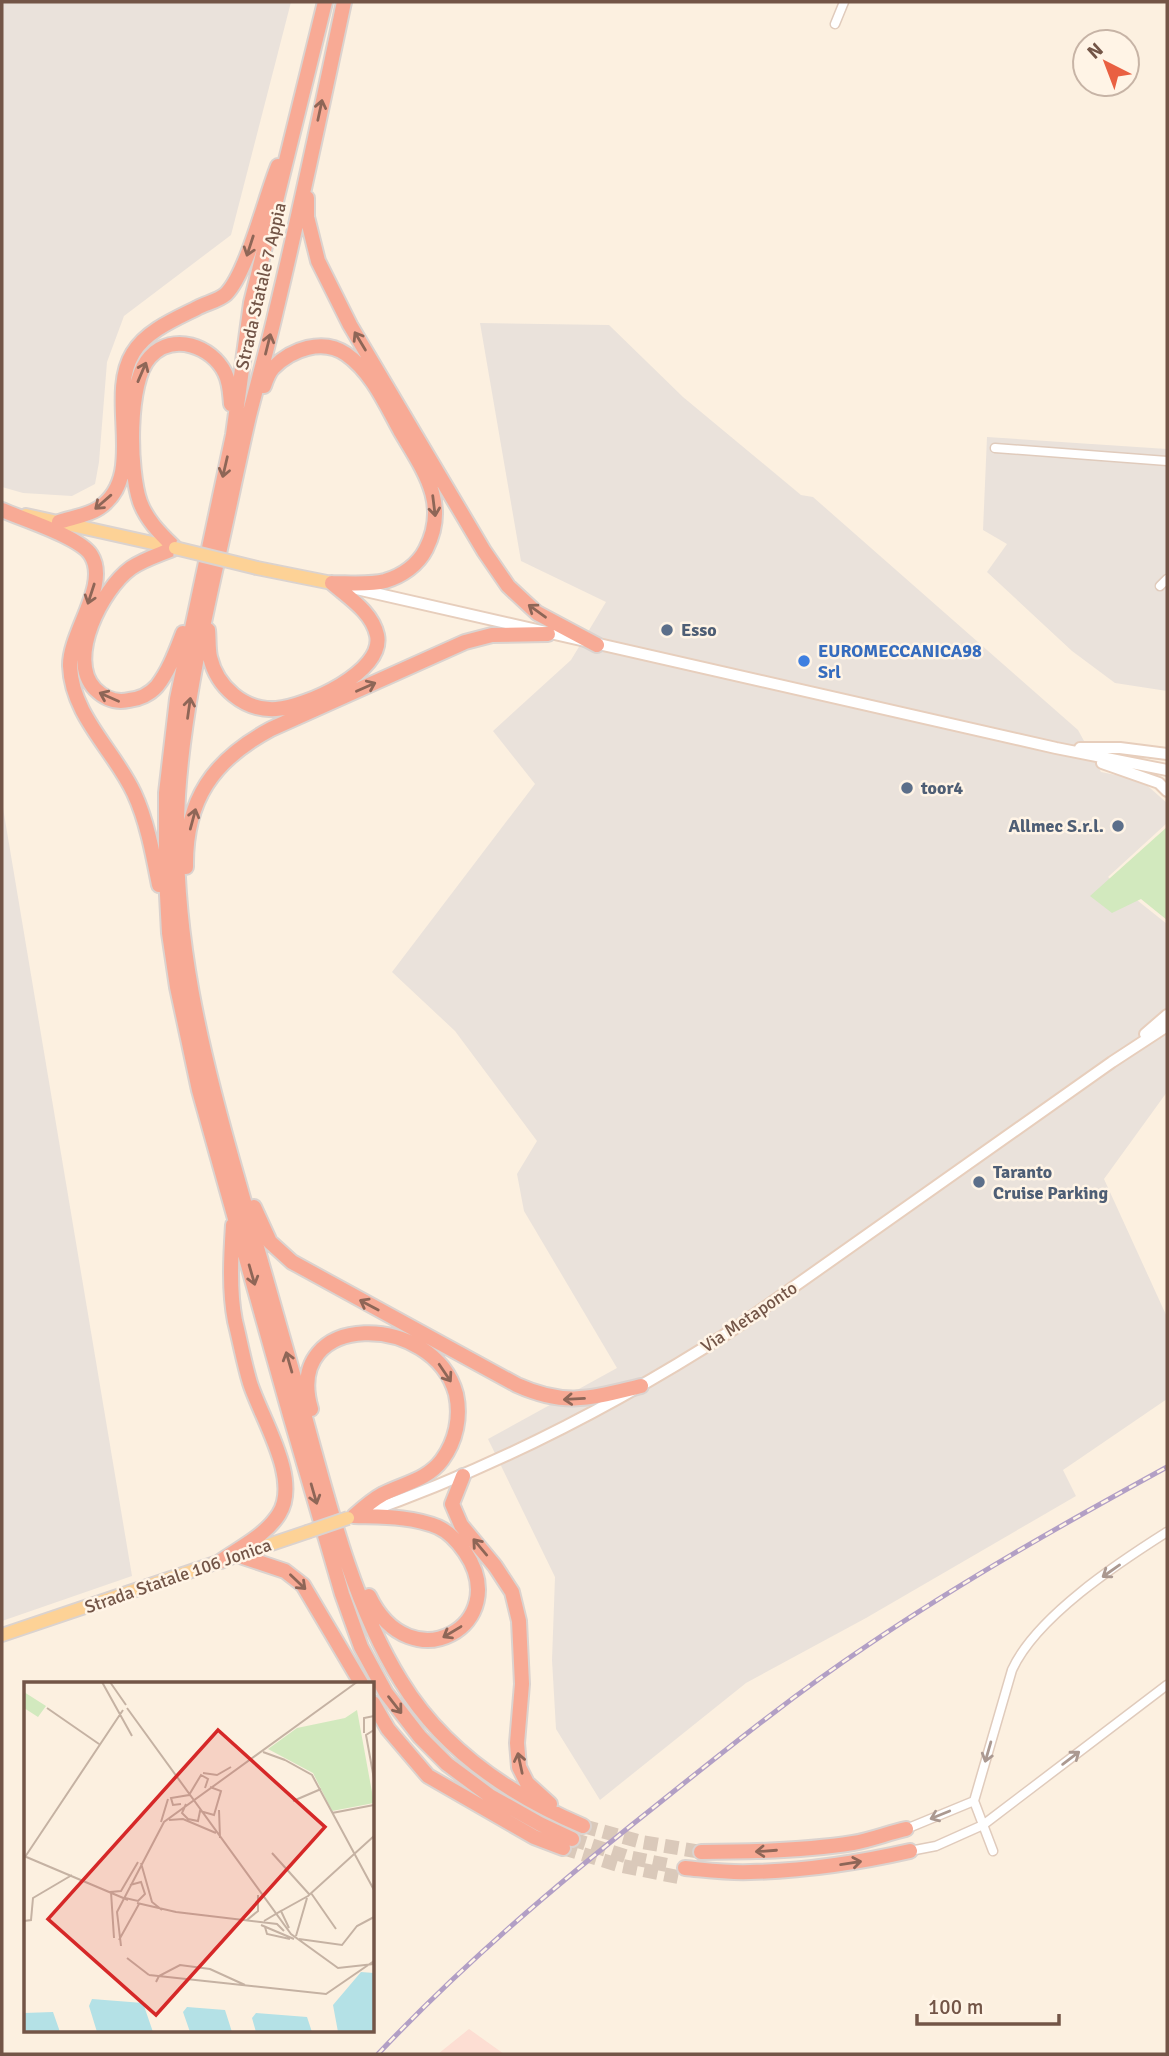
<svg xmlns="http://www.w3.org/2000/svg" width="1169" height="2056" font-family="Signika,sans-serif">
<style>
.commercial{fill:#fdded3}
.industrial{fill:#eae2db}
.green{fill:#d2e9be}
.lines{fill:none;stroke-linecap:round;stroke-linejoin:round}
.highway-tunnel{stroke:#dac9ba;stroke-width:14;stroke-dasharray:14 7;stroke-linecap:butt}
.street-casing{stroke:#e0cbbc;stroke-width:11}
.secondary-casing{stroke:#e7cebc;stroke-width:14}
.primary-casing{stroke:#dbd3cf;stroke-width:16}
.highway-casing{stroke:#dbd3cf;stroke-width:18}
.street{stroke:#fff;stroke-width:8}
.secondary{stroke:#fff;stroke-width:10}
.primary{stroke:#fdd296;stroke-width:12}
.highway{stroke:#f8aa95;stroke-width:14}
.rail-casing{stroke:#b29fc5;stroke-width:5}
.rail{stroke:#fff4e6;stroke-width:2.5;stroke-dasharray:8;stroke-linecap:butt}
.primary-bridge-casing{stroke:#dbd3cf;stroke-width:16;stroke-linecap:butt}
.primary-bridge{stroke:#fdd296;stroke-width:12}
.oneway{stroke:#8e6657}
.oneway2{stroke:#ab9991}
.service-dot{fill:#5c6f8a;stroke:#fff4e6;stroke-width:2.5}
.shop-dot{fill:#3f7fe0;stroke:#fff4e6;stroke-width:2.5}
.labels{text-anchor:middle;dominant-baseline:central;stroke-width:5;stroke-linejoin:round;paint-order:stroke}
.street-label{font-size:18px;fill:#735547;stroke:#fff4e6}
.service-label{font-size:18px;font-weight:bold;fill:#4e5e75;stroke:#fff4e6;text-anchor:start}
.shop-label{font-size:18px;font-weight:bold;fill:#366cbe;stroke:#fff4e6;text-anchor:start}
.inset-road{fill:none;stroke:#c5b2a3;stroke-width:2}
.view{fill:#d62828;fill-opacity:0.15;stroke:#d62828;stroke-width:3.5}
.inset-edge{fill:none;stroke:#735547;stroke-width:3.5}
</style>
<rect width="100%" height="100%" fill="#fcf0e0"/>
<path class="commercial" d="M 469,2029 L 504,2054 L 438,2054 Z"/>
<path class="industrial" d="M 2,2 L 291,2 L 231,235 L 124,316 L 107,362 L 99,462 L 95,484 L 72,496 L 23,493 L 2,487 Z
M 480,323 L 609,325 L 683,397 L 801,495 L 813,497 L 1078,730 L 1101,772 L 1141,780 L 1167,803 L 1167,823 L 1108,877 L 1167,924 L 1167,1092 L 1104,1179 L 1167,1317 L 1167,1399 L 1063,1470 L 1076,1496 L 866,1618 L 746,1683 L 600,1800 L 556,1729 L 552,1660 L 555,1577 L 488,1439 L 617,1368 L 524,1211 L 517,1174 L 537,1141 L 455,1031 L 392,972 L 535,784 L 493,731 L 571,660 L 606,602 L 521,561 Z
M 987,437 L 1167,449 L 1167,691 L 1115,683 L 1072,651 L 987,572 L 1007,544 L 983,530 Z
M 2,802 L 132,1576 L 2,1621 Z"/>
<path class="green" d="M 1167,827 L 1167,920 L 1141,899 L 1112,913 L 1090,896 Z"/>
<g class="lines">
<path class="highway-tunnel" d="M 583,1826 L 642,1842 L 701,1852
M 572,1839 L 628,1857 L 672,1866
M 563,1848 L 618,1865 L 678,1877"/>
<g class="street-casing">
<path id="street" d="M 835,24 L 844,2
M 995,448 L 1167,461
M 1160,586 L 1167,579
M 906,1829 L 974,1801
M 910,1851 L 936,1846 L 983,1825 L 1167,1685
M 993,1851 L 974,1801 L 1012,1670 C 1036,1617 1118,1563 1167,1532"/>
</g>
<g class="secondary-casing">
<path id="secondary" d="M 348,587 L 1056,748 L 1167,770
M 1080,748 L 1120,748 L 1167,754
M 1102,763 L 1159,783 L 1167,791
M 1145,1034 L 1167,1015
M 362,1514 C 494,1468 616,1405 734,1329 L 1112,1062 L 1167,1026"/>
</g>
<g class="primary-casing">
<path id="primary" d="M 26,515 L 175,548
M 257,568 L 332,583
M 2,1635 L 307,1532"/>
</g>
<g class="highway-casing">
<path id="highway" d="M 325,2 L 251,303 L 233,435 L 177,699 L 166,793 L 166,876 L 169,933 L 177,987 L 199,1090 L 290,1415 L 342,1594 L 361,1647 L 386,1693 L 420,1737 L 447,1764 L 490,1796 L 540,1824 L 572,1839
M 344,2 C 322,105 301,208 276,311 C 268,346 258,381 249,416 C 237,468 227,519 215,571 C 199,644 183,720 178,795 C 170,929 202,1056 239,1184 C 257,1247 275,1311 293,1374 C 321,1471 347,1595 401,1681 C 443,1750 510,1795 583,1826
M 307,198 L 307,217 L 318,261 L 350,325 L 484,551 L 508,586 L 537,613 L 597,645
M 264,386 C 266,380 269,372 273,368 C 291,349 323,338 346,354 C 372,372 386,405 401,432 C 424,471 449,504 426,549 C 418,565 402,576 385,581 C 369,585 348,583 332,583
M 2,510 C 22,519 80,537 91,555 C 110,585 69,633 70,666 C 72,716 114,750 134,793 C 147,821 153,854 159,885
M 59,522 C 71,518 89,515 99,508 C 148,475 105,398 133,353 C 146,331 175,319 197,308 C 206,303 218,301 226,294 C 247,273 265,198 278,166
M 208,630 C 209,638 208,648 210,657 C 217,687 244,711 276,709 C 305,707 385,672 377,635 C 372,612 349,598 332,583
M 183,633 C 176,651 169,671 157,686 C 150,694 139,699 129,700 C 116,703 105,699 95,689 C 66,659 102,589 131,568 C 144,559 161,554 175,548 C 161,534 147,521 140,502 C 129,471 127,381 150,357 C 173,332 212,346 225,373 C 230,383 230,393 231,404
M 186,867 C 185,800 213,760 271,729 L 465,642 L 492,635 L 548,634
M 254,1207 L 270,1242 L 292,1262 L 517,1385 C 566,1407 591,1398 641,1386
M 311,1409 C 282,1309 434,1312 456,1394 C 461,1417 456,1441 442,1460 C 427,1480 405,1483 383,1494 C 372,1500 363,1508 354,1516
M 463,1476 L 452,1504 L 461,1525 L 495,1566 L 512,1592 L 519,1621 L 522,1684 L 517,1743 L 519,1767 L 527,1783 L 550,1804
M 354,1516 C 382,1517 411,1516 438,1527 C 449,1532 458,1542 465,1552 C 514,1624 411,1684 369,1596
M 237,1555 L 285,1571 L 303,1585 L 361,1683
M 221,1561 C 241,1547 266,1535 279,1514 C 301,1479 261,1418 250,1383 C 244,1363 240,1341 235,1321 C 229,1290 231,1256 233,1225
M 373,1703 L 388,1729 L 428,1776 L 534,1837 L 563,1848
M 701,1852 C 751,1852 803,1851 853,1843 C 871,1840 888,1833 906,1829
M 685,1868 C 707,1870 728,1873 750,1872 C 804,1871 857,1863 910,1851"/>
</g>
<use href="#street" class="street"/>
<use href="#secondary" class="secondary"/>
<use href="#primary" class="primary"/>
<use href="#highway" class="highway"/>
<g class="rail-casing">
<path id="rail" d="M 378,2054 C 463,1964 556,1885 653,1808 C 723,1752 793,1695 868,1645 C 964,1580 1065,1523 1167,1467"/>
</g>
<use href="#rail" class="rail"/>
<g class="primary-bridge-casing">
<path id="primary-bridge" d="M 175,548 L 257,568
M 307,1532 L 348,1518"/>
</g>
<use href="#primary-bridge" class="primary-bridge"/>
</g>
<defs><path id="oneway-shaft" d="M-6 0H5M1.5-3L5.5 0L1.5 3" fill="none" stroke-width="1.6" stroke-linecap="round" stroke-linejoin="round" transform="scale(1.75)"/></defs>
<g class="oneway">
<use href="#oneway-shaft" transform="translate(320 110) rotate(-78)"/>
<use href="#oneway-shaft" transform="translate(250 246) rotate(108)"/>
<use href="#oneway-shaft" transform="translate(360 341) rotate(-121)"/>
<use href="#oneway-shaft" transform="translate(268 344) rotate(-76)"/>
<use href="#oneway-shaft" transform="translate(142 372) rotate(-67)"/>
<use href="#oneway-shaft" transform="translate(225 467) rotate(103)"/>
<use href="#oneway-shaft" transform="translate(103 502) rotate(139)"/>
<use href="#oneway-shaft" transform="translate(434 506) rotate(83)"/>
<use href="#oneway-shaft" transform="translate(91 594) rotate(108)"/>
<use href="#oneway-shaft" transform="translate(537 611) rotate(-144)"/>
<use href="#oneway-shaft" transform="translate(366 687) rotate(-24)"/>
<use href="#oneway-shaft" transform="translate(109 697) rotate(-156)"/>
<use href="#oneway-shaft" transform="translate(189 708) rotate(-82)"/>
<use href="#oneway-shaft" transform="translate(193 819) rotate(-75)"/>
<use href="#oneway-shaft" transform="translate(252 1275) rotate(74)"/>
<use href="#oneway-shaft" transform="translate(369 1305) rotate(-152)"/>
<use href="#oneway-shaft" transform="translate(289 1362) rotate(-106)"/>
<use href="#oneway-shaft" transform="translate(445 1373) rotate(56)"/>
<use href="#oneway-shaft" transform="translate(574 1399) rotate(177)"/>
<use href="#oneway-shaft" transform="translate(314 1494) rotate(74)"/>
<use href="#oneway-shaft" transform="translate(480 1547) rotate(-130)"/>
<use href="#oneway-shaft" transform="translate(298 1582) rotate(44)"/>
<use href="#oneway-shaft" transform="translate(452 1632) rotate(149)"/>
<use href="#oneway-shaft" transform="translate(395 1705) rotate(52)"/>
<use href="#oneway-shaft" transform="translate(520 1763) rotate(-102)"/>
<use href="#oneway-shaft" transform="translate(766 1851) rotate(176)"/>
<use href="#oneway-shaft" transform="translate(851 1863) rotate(-9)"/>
</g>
<g class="oneway2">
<use href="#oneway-shaft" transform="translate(1111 1571) rotate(145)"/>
<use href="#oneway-shaft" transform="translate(988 1752) rotate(106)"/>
<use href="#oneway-shaft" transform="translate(1071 1758) rotate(-37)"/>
<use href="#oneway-shaft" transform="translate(940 1815) rotate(158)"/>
</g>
<g class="service-dot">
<circle cx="667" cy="630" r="7"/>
<circle cx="907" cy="788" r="7"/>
<circle cx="1118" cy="826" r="7"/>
<circle cx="979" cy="1182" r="7"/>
</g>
<circle class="shop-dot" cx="804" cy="661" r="7"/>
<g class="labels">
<g class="street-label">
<text transform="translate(261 286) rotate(-77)">Strada Statale 7 Appia</text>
<text transform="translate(749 1317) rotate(-34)">Via Metaponto</text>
<text transform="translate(178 1576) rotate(-19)">Strada Statale 106 Jonica</text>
</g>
<g class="service-label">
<text x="681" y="630">Esso</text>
<text x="921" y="788">toor4</text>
<text x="1104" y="826" text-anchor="end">Allmec S.r.l.</text>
<text x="993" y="1172">Taranto<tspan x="993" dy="21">Cruise Parking</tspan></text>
</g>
<g class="shop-label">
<text x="818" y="651">EUROMECCANICA98<tspan x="818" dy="21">Srl</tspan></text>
</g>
</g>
<g transform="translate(24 1682)">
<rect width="350" height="350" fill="#fcf0e0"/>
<path d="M 0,10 L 22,24 L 14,35 L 0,26 ZM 333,28 L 350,121 L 308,129 L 289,91 L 244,67 L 273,46 L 321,36 Z" fill="#d2e9be"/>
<path d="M 337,290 L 350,291 L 350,350 L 314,350 L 309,323 ZM 68,317 L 119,321 L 129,350 L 73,350 L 65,324 ZM 163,325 L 201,328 L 208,350 L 166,350 L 159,330 ZM 29,330 L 36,350 L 0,350 L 0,331 ZM 232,331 L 283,335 L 288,350 L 232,350 L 228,336 Z" fill="#b4e1e6"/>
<path class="inset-road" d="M 78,0 L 108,54M 86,0 L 102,23M 23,26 L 75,62M 103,26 L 267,252 L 314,286 L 350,282M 350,48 L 342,53 L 350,97M 340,51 L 340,36 L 350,34M 239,70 L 261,78M 261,78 L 288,93 L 350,208M 179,91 L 193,93 L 207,85M 269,119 L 297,107M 157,122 L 149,123 L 147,116 L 165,113 L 177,93 L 184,97 L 181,106M 162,122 L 158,131 L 164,137 L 174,139 L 176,129 L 190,133 L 197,109 L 186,105M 195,128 L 196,156M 308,131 L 350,123M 145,138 L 159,137 L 192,151M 137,140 L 144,117M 248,171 L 285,212M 0,174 L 104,218M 1,175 L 99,28M 117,181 L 128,220 L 138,228M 86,210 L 97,209 L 114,180M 87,210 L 90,256M 287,211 L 312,247M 101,216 L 114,219 L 121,212 L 117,200 L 106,203M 113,221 L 152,230 L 253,242 L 260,249M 257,229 L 284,214 L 350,154M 223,238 L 234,229 L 234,213M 0,239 L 7,238 L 9,216 L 48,193M 240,239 L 257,229 L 265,246M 237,243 L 270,257M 241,245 L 243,252 L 266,257M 272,254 L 283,216M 275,257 L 318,263 L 333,244 L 350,235M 95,258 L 115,222M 97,264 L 93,230 L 140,140 L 333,0M 103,276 L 125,293M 125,293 L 302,312 L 350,279M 132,300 L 135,294 L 156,283 L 186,287 L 221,303"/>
<path class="view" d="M 194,48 L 301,145 L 132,333 L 24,237 Z"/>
<rect width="350" height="350" class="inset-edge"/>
</g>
<rect width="1169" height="2056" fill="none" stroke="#735547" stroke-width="7"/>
<g transform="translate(1106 63) rotate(318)"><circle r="33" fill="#fff4e6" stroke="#c7b4a6" stroke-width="2"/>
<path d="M0-5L12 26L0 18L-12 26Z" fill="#e96042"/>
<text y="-10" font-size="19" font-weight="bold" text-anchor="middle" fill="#735547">N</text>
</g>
<path d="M917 2014v10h142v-10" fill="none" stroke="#735547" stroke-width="3.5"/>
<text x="928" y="2014" font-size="21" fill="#735547" stroke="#fff4e6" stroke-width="5" paint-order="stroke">100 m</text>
</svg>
